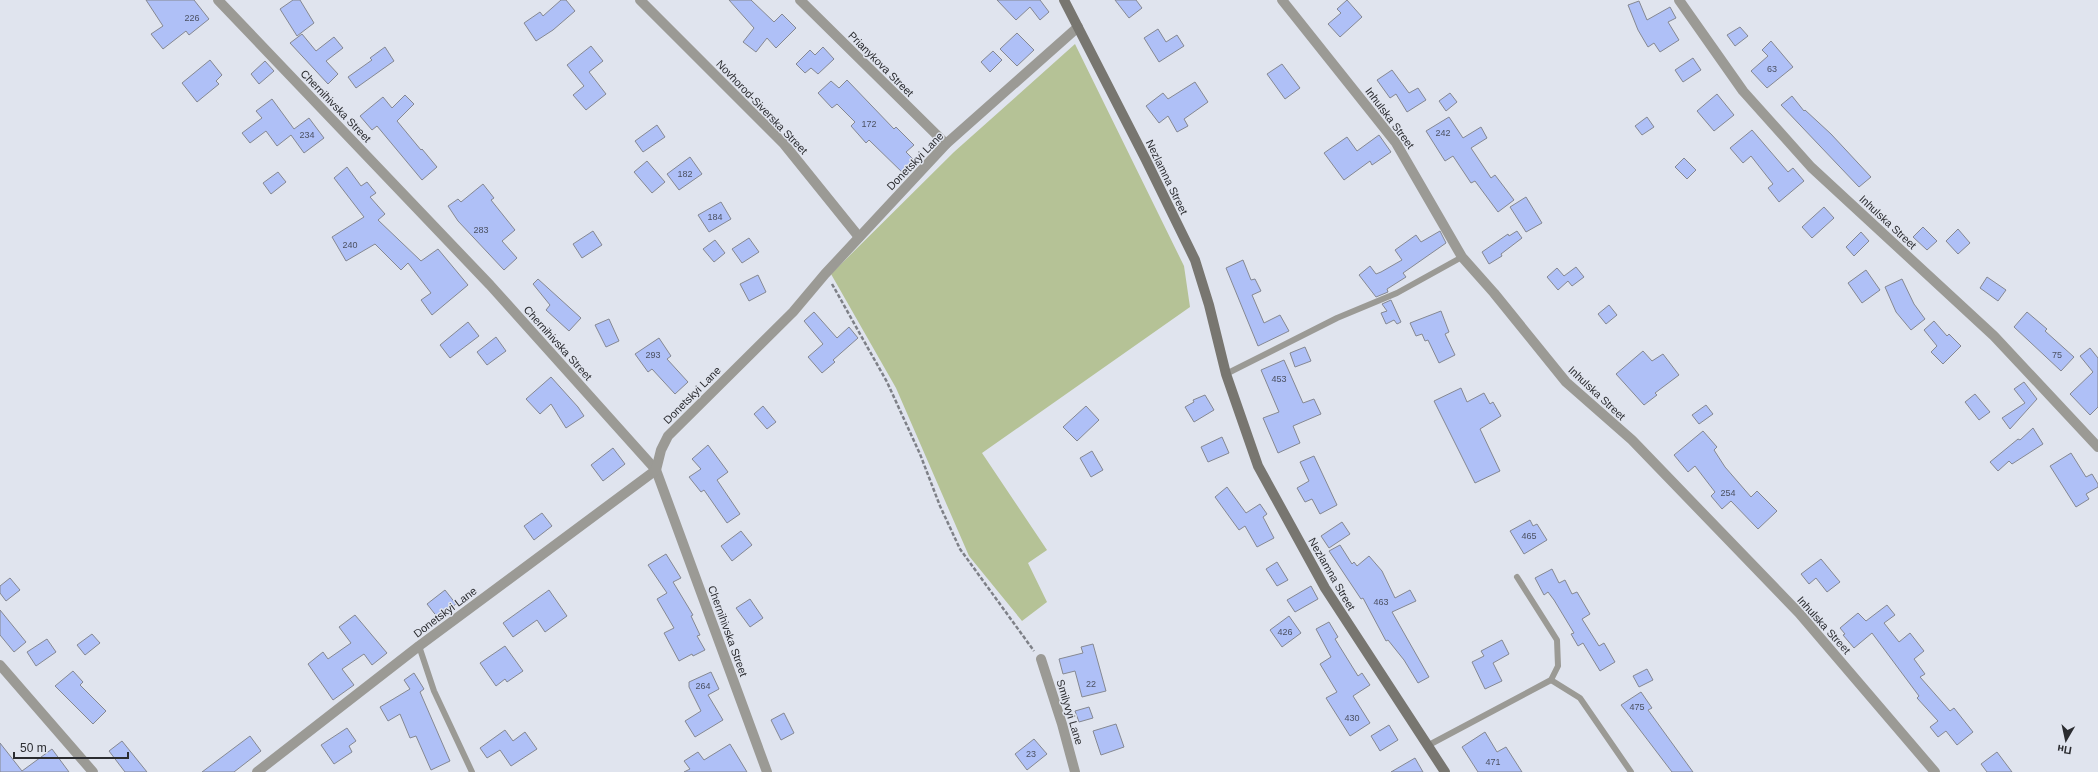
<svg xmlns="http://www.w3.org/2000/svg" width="2098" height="772" font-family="Arial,sans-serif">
	<rect width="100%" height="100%" fill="#e0e4ee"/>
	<polygon fill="#b5c296" points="1075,44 1184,266 1190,307 982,453 1047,550 1028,563 1047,602 1022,621 969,556 896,388 831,274 954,152"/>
	<g fill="#afc0f7" stroke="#858892">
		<polygon points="146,0 194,0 209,19 189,35 186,31 163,49 151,34 163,26"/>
		<polygon points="293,0 300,0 314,23 297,36 280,9"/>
		<polygon points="561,0 566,0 575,11 553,30 536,41 524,23 540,12 543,16"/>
		<polygon points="729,0 751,0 774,22 782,14 796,28 776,48 767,38 756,52 743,42 754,28"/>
		<polygon points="997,0 1040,0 1049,12 1040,20 1030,7 1016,20"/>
		<polygon points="1115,0 1136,0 1142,8 1129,18"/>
		<polygon points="1347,0 1362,17 1340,37 1328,24 1341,13 1337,9"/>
		<polygon points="1639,1 1647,20 1670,7 1676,18 1668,22 1679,40 1660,52 1654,43 1648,47 1638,30 1628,5"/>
		<polygon points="1740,27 1748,36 1735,46 1727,35"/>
		<polygon points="1158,29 1166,42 1177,35 1184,46 1159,62 1144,38"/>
		<polygon points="1017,33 1034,50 1017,66 1000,49"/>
		<polygon points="302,34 316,51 334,37 343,48 326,61 338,74 328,84 290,43"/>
		<polygon points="1771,41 1793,67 1767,88 1751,71 1768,56 1762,50"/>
		<polygon points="591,46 603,61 589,72 606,94 586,110 573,95 584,86 567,65"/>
		<polygon points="385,47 394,61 356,88 348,77 372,60 370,58"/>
		<polygon points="823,47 834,59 818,74 811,68 805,73 796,64 810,50 815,55"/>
		<polygon points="993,51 1002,60 990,72 981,62"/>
		<polygon points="1693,58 1701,70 1683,82 1675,70"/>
		<polygon points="210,60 222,75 216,81 219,84 197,102 182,83"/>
		<polygon points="265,61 274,71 259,84 251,74"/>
		<polygon points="1282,64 1300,88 1285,99 1267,74"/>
		<polygon points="1392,70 1409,93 1418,88 1426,100 1407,112 1396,94 1390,98 1377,80"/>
		<polygon points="847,80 894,129 896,127 914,145 906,152 918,164 906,176 869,140 866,143 851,126 855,122 837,104 832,108 818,93 831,81 839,88"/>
		<polygon points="1195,82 1208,102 1184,119 1188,126 1177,132 1168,116 1159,123 1146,106 1163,93 1168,99"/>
		<polygon points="1450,93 1457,102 1446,111 1439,101"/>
		<polygon points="1717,94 1734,115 1714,131 1697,111"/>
		<polygon points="405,95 414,104 397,121 421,150 422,149 437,167 422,180 377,126 372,130 360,116 383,97 392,108"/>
		<polygon points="1792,96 1804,111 1805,110 1831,134 1871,177 1859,187 1781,105"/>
		<polygon points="272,99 294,129 309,118 324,138 304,153 291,135 277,146 266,131 250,143 242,133 262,118 256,111"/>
		<polygon points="1449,117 1463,138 1481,127 1487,138 1471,148 1491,178 1495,175 1514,200 1498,212 1475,181 1471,183 1453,156 1445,161 1426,131"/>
		<polygon points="1647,117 1654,127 1642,135 1635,126"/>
		<polygon points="657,125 665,137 643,152 635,141"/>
		<polygon points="1752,130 1788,172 1793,168 1804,181 1779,202 1768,188 1773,184 1751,156 1743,163 1730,148"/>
		<polygon points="1379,135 1391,152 1372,165 1370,161 1344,180 1324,153 1347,137 1357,151"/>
		<polygon points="690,157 702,174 679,190 667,174"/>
		<polygon points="1684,158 1696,170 1687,179 1675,167"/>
		<polygon points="647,161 665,182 652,193 634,172"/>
		<polygon points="347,167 361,186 367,182 376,193 370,197 385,214 378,220 421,261 438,249 468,285 432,315 421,300 431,293 408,263 401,270 375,244 346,261 332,237 364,217 334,178"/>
		<polygon points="278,172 286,182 271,194 263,183"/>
		<polygon points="483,184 494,198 491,200 515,230 502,241 517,258 504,270 458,221 448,206 458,199 461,202"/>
		<polygon points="1526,197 1542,223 1526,232 1510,207"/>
		<polygon points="721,202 731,219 709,232 698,215"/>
		<polygon points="1824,207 1834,218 1812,238 1802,227"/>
		<polygon points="1923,227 1937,241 1927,250 1913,237"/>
		<polygon points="1958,229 1970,243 1958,254 1946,241"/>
		<polygon points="593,231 602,245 582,258 573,244"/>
		<polygon points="1440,231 1446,243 1403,273 1406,277 1387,289 1388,292 1376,297 1359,275 1370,266 1376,274 1381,272 1402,260 1395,250 1416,235 1421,242"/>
		<polygon points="1517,231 1522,238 1501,254 1502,256 1489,264 1482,252 1508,234 1509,236"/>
		<polygon points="1861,232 1869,241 1854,256 1846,247"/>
		<polygon points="749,238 759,252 742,263 732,249"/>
		<polygon points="715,240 725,253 714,262 703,249"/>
		<polygon points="1243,260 1251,280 1255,279 1261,291 1252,295 1264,323 1280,315 1289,331 1258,346 1226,268"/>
		<polygon points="1576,267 1584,277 1572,286 1568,281 1558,290 1547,277 1557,268 1564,276"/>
		<polygon points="1866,270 1880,290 1862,303 1848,283"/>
		<polygon points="758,275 766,292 749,301 740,284"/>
		<polygon points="1987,277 2006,290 1998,301 1980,288"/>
		<polygon points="538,279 581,318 569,331 546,310 550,305 533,284"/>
		<polygon points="1902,279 1914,304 1925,319 1911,330 1896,312 1885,287"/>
		<polygon points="1391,300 1401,322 1397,324 1394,320 1386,324 1381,313 1387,311 1382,304"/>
		<polygon points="1609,305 1617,315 1606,324 1598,314"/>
		<polygon points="1441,311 1449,332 1445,334 1455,355 1439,363 1428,340 1425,341 1422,334 1416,336 1410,323"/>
		<polygon points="814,312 837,338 849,327 858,338 833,360 835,362 822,373 808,357 823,344 804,321"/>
		<polygon points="2027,312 2047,329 2045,331 2074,357 2061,371 2014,327"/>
		<polygon points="609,319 619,341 606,347 595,325"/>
		<polygon points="1934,321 1947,336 1949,334 1961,346 1943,364 1931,352 1937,346 1924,330"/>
		<polygon points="468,322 479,336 450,358 440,345"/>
		<polygon points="496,337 506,351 487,365 477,352"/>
		<polygon points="659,338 671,356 667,359 688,382 675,394 652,369 648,372 635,354"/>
		<polygon points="1305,347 1311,361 1295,367 1290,353"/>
		<polygon points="2090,348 2098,358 2098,407 2090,415 2070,394 2093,372 2080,356"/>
		<polygon points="1643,351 1652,361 1663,354 1679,375 1655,393 1657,395 1644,405 1616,374"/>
		<polygon points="1284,360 1303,403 1314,399 1321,414 1293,426 1300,443 1278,453 1263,418 1279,412 1261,370"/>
		<polygon points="551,377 578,407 584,416 566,428 551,404 540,414 526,399"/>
		<polygon points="2024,382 2037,399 2010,429 2002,418 2025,403 2014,389"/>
		<polygon points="1461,388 1467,402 1484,393 1490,404 1493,402 1501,416 1480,429 1500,471 1475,483 1434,401"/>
		<polygon points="1975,394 1990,412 1979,420 1965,402"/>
		<polygon points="1205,395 1214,410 1194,422 1185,407 1194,402 1193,400"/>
		<polygon points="1706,405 1713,414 1699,424 1692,415"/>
		<polygon points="763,406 776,422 767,429 754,414"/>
		<polygon points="1086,406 1099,420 1077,441 1063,427"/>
		<polygon points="2033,428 2043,444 2012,464 2009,461 1998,471 1990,462 2018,439 2020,440"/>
		<polygon points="1703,431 1717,447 1714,450 1725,467 1751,497 1757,491 1777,511 1758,529 1731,501 1722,509 1711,496 1715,492 1695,466 1688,472 1674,455"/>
		<polygon points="1222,437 1229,453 1208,462 1201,447"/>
		<polygon points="708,445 728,472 717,480 740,514 727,523 704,490 701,492 689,477 701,469 692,459"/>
		<polygon points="613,448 625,464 603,481 591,465"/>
		<polygon points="1092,451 1103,470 1091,477 1080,458"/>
		<polygon points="2071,453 2086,477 2092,474 2098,484 2098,487 2086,494 2089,499 2076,507 2050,466"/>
		<polygon points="1314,456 1337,505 1320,514 1312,499 1305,502 1297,488 1309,481 1300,462"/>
		<polygon points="1227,487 1246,513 1260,504 1267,514 1263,517 1274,538 1257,547 1245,526 1239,530 1215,497"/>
		<polygon points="542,513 552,526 534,540 524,526"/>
		<polygon points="1530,520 1533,526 1537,524 1547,540 1524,554 1510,531"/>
		<polygon points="1342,522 1350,534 1329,548 1321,536"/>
		<polygon points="741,531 752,545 732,561 721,546"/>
		<polygon points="1340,545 1352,564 1354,562 1357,566 1369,556 1382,571 1395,598 1410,590 1416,601 1392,612 1429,677 1418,683 1404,660 1388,640 1386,641 1363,598 1361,599 1329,551"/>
		<polygon points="666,554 681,578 673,582 693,615 691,616 700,635 697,636 705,650 693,656 692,654 679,661 664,633 674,628 657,599 667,593 648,565"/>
		<polygon points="1821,559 1840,582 1827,592 1816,578 1809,584 1801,574"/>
		<polygon points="1277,562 1288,580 1277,586 1266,569"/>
		<polygon points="1552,569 1559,583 1565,580 1572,594 1577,592 1590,614 1582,619 1599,646 1604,643 1615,662 1600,671 1583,643 1578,646 1571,634 1574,633 1554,600 1548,592 1544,595 1535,578"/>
		<polygon points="10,578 20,590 6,601 0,593 0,586"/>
		<polygon points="1311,586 1318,599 1295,612 1287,600"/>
		<polygon points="445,590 456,604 438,618 427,604"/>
		<polygon points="549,590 567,616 545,632 537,620 513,637 503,623"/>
		<polygon points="750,599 763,618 750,627 736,608"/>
		<polygon points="1887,605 1895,615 1884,623 1899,642 1910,633 1924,651 1914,659 1925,674 1920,677 1950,711 1954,708 1973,732 1957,745 1946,731 1938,737 1930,727 1938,721 1917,698 1919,696 1872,633 1854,648 1843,635 1845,634 1840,628 1858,613 1866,621"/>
		<polygon points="0,610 26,642 14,652 0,635"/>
		<polygon points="355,615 387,653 372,665 364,654 342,669 354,685 333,700 308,664 323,652 328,659 351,643 339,627"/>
		<polygon points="1289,616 1301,633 1282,647 1270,630"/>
		<polygon points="1329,622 1338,637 1335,639 1358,676 1362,673 1370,685 1353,696 1370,723 1350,736 1326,698 1337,692 1320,664 1331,657 1316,629"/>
		<polygon points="92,634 100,643 85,655 77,645"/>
		<polygon points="47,639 56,652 36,666 27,652"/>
		<polygon points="1502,640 1509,654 1493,663 1502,681 1485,689 1472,662 1484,656 1481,651"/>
		<polygon points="1093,644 1106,691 1082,697 1075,671 1063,674 1059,659 1083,653 1081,647"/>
		<polygon points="505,646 523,671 507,682 505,679 496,686 480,663"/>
		<polygon points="1647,669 1653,680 1639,687 1633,676"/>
		<polygon points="73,671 83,682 80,685 106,711 93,724 55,686"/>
		<polygon points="711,672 719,689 708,695 723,720 695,737 685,721 701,711 689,687 689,682"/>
		<polygon points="414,673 424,689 420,692 450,761 431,770 416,736 410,738 400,714 388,721 380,707 410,689 404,680"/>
		<polygon points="1641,692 1652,708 1648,710 1693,772 1672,772 1621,705"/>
		<polygon points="1089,707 1093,718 1079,722 1075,711"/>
		<polygon points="784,713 794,733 781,740 771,720"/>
		<polygon points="1116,724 1124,747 1101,755 1093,731"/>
		<polygon points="1389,725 1398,740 1380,751 1371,736"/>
		<polygon points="347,728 356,741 349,746 352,752 334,764 321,745"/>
		<polygon points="505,730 513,741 525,732 537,749 511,766 500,750 487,758 480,748"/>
		<polygon points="1485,732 1497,752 1506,747 1522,772 1478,772 1462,747"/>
		<polygon points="250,736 261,751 234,772 202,772"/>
		<polygon points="1034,739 1047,754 1027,770 1015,754"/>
		<polygon points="122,741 147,772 125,772 109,751"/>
		<polygon points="0,743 22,771 52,749 69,772 0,772"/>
		<polygon points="730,744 747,772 684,772 690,769 684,761 698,752 704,760"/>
		<polygon points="1997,752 2012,772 1987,772 1981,764"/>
		<polygon points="1415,758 1423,772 1391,772"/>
	</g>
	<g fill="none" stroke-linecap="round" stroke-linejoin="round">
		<polyline stroke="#7e8087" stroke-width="2.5" stroke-dasharray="4 2" stroke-linecap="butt" points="832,284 887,382 920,454 940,506 960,549 1034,651"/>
		<g stroke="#9b9a95" stroke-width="6">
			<polyline points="1226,374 1337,318 1397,293 1462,257"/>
			<polyline points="419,646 434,691 472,772"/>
			<polyline points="1551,680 1580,698 1631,772"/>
			<polyline points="1427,746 1551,680 1558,666 1557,640 1517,577"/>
		</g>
		<g stroke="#9b9a95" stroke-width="10">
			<polyline points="218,0 490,285 656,470 767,772"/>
			<polyline points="640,0 784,144 859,237"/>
			<polyline points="800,0 946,144"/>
			<polyline points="1282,0 1396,143 1462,257 1494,293 1566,382 1632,440 1799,613 1935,772"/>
			<polyline points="1679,0 1743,91 1811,167 1994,336 2098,447"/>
			<polyline points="1041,659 1062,724 1075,772"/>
			<polyline points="0,665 93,772"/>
			<polyline points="257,772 419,646 656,470 661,450 668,436 793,312 825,274 946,144 1078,27"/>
		</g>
		<polyline stroke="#787670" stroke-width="10" points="1064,0 1146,160 1195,260 1209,305 1226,374 1258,466 1325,588 1445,772"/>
	</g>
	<g text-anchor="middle" stroke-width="3" stroke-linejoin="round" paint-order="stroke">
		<g font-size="9" fill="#4c5162">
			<text x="192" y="21">226</text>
			<text x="1772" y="72">63</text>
			<text x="869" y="127">172</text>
			<text x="1443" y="136">242</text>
			<text x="307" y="138">234</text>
			<text x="685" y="177">182</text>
			<text x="715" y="220">184</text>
			<text x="481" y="233">283</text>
			<text x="350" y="248">240</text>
			<text x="653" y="358">293</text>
			<text x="2057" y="358">75</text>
			<text x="1279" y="382">453</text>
			<text x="1728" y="496">254</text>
			<text x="1529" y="539">465</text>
			<text x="1381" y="605">463</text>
			<text x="1285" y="635">426</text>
			<text x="1091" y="687">22</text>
			<text x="703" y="689">264</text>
			<text x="1637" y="710">475</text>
			<text x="1352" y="721">430</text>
			<text x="1031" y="757">23</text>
			<text x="1493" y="765">471</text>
		</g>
		<g font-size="11" fill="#2b2c30" stroke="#e0e4ee">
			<text transform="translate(881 64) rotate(45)" y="4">Prianykova Street</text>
			<text transform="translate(336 106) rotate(46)" y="4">Chernihivska Street</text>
			<text transform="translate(762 107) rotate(46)" y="4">Novhorod-Siverska Street</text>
			<text transform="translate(1390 118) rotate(53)" y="4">Inhulska Street</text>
			<text transform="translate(915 161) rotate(-46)" y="4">Donetskyi Lane</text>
			<text transform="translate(1167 177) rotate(64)" y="4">Nezlamna Street</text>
			<text transform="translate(1888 222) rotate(43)" y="4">Inhulska Street</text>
			<text transform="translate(558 343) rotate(48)" y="4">Chernihivska Street</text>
			<text transform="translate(1597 393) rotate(43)" y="4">Inhulska Street</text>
			<text transform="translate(692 395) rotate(-45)" y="4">Donetskyi Lane</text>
			<text transform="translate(1332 574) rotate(60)" y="4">Nezlamna Street</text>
			<text transform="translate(445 612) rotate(-37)" y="4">Donetskyi Lane</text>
			<text transform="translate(1824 625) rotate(48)" y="4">Inhulska Street</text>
			<text transform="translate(728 631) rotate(70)" y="4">Chernihivska Street</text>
			<text transform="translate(1070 712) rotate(73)" y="4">Smilyvyi Lane</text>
		</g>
	</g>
	<g transform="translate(2066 740) rotate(189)" stroke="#e0e4ee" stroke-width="3" paint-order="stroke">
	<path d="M0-3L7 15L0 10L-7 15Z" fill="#2b2c30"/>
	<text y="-6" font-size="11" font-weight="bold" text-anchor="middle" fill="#2b2c30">Пн</text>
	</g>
	<path d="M14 752v6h114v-6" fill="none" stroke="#2b2c30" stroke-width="2"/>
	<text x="20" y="752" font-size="12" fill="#2b2c30" stroke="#e0e4ee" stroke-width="3" paint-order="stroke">50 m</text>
</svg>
